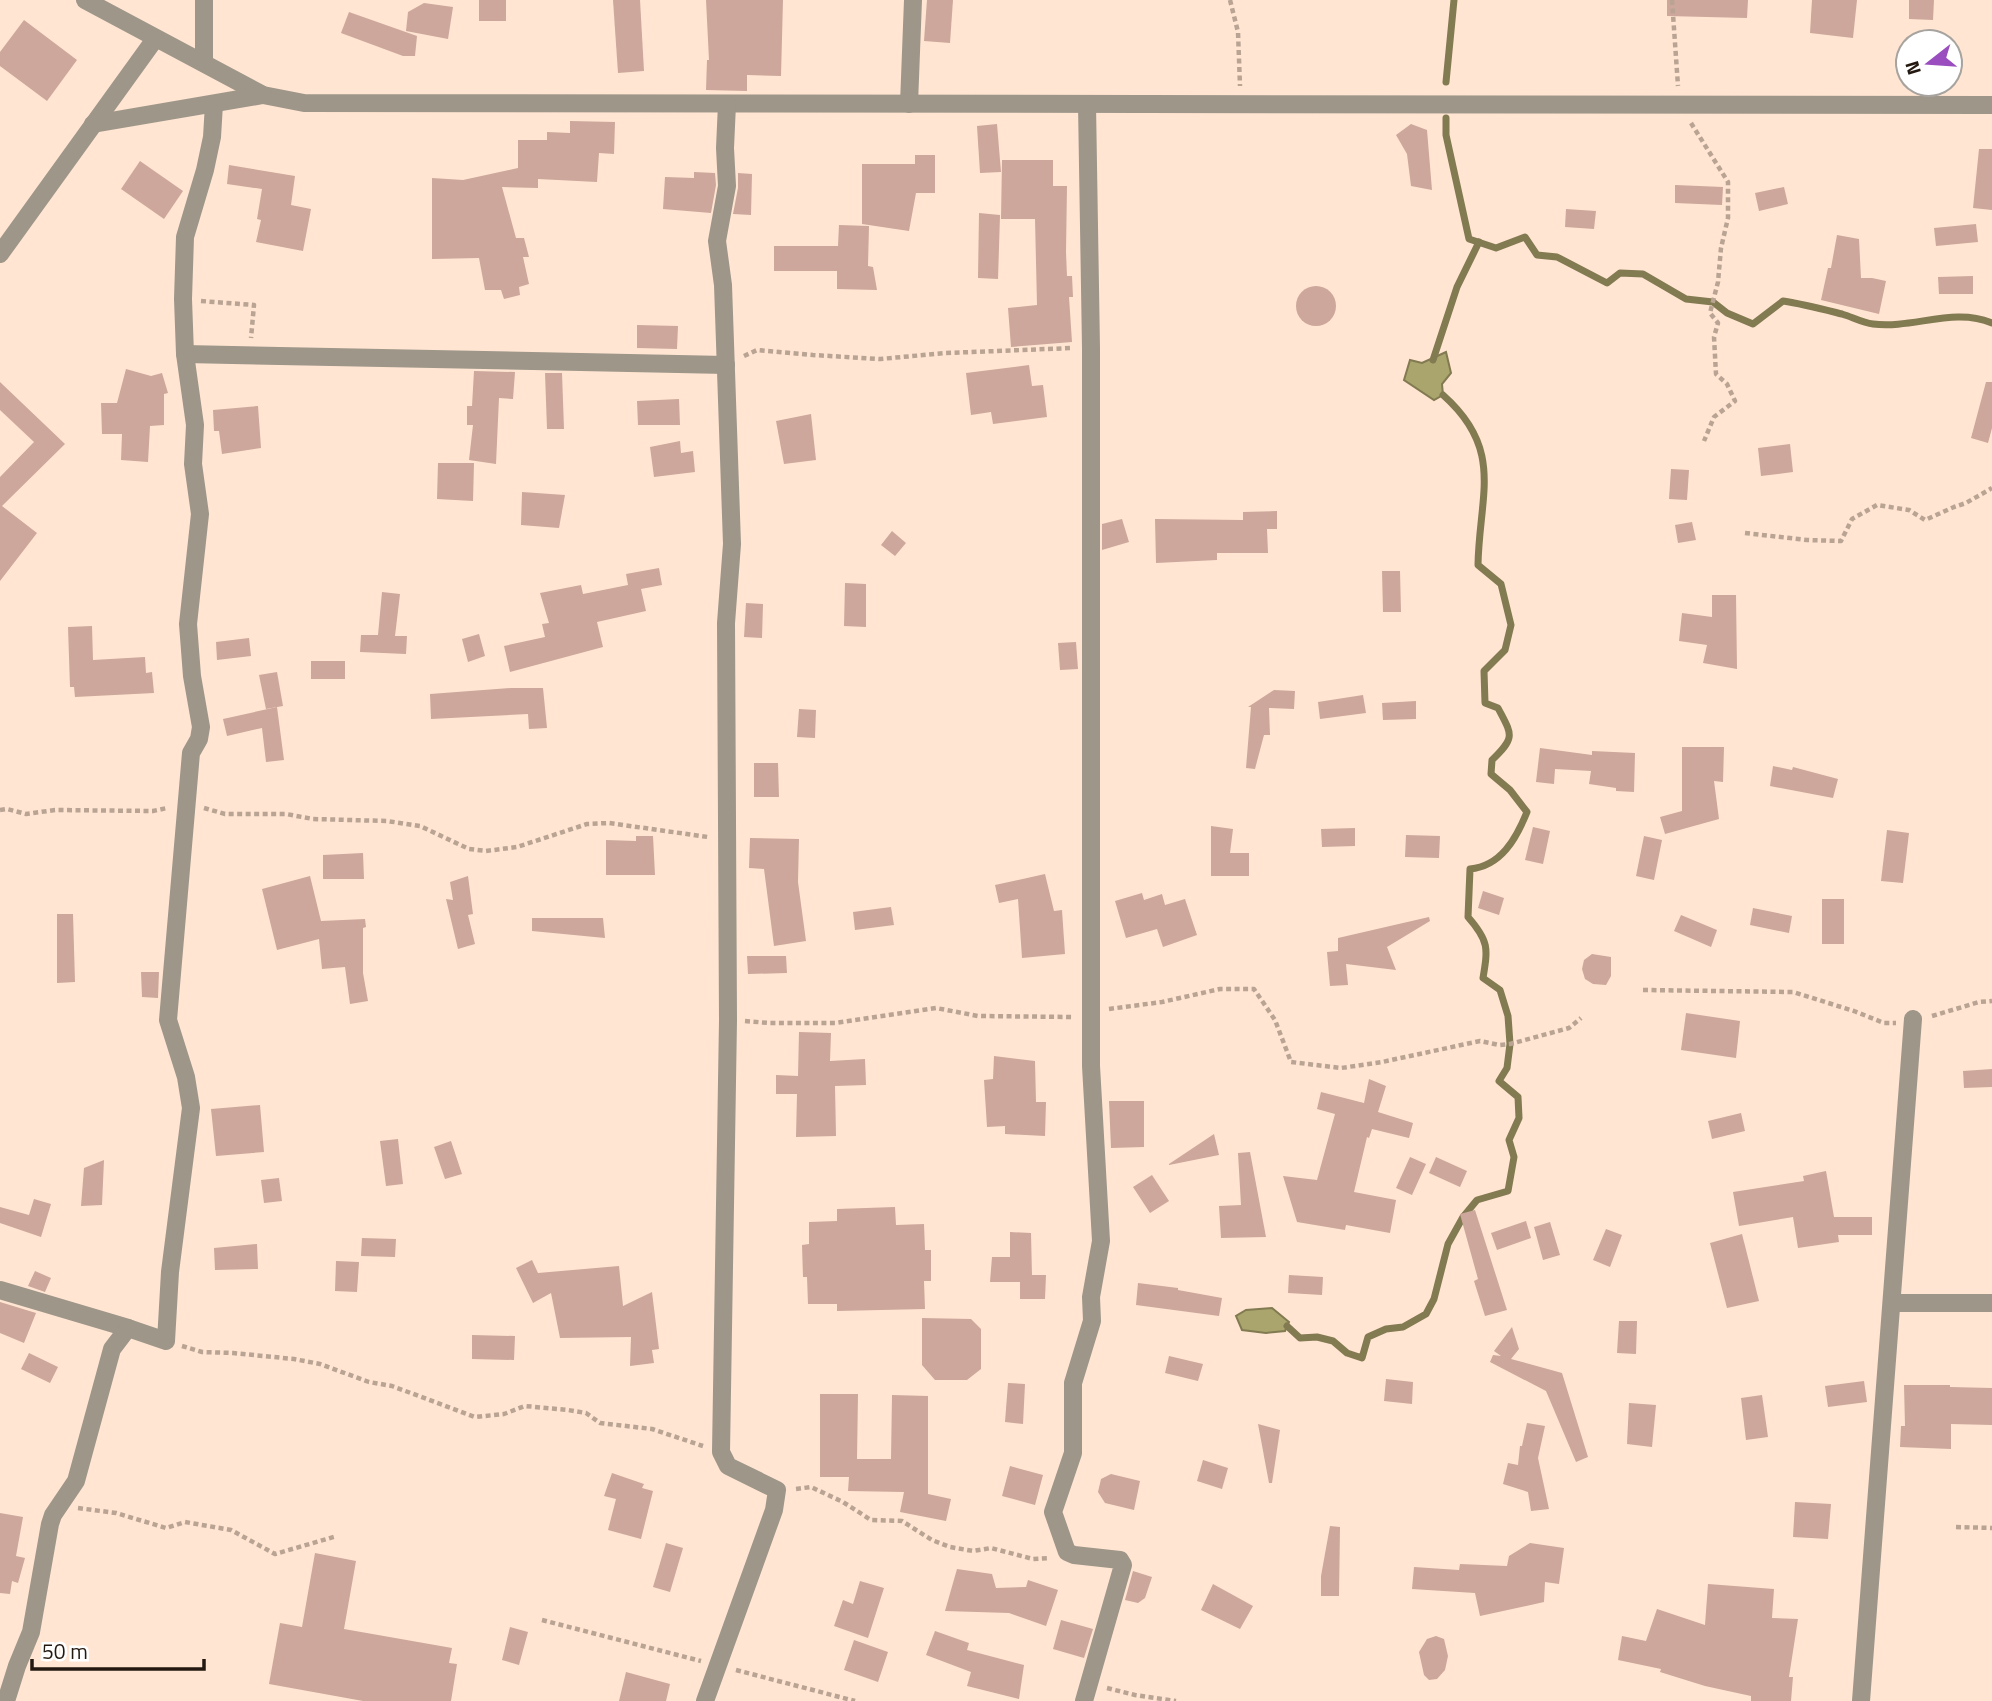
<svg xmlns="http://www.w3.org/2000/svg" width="1992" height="1701" font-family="'Titillium Web',sans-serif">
	<rect width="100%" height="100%" fill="#ffe5d2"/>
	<g fill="#aaa46d" stroke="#827a51" stroke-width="2">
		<polygon points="1446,352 1451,373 1442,384 1443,395 1434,400 1404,380 1410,360 1422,363"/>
		<polygon points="1272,1308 1289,1322 1285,1331 1266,1333 1242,1330 1236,1316 1246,1310"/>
	</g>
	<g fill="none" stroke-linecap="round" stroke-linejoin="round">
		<g stroke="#827a51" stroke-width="7">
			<polyline points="1446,82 1454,0"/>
			<path d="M1446 118V135L1469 239 1496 248 1525 237 1537 255 1557 257 1607 283 1620 273 1643 274 1686 299 1713 302 1727 313 1753 324 1783 301C1803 304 1822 309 1842 314 1852 317 1863 323 1873 324 1913 329 1954 307 1992 323"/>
			<polyline points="1433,360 1457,287 1479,242"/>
			<path d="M1287 1326 1300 1338 1317 1337 1333 1341 1347 1353 1362 1358 1368 1337 1386 1329 1403 1327 1426 1314 1434 1299 1448 1244 1463 1217 1477 1200 1508 1191 1514 1157 1509 1140 1519 1118 1518 1097 1499 1081 1507 1068 1510 1044 1508 1016 1500 990 1483 978C1488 948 1489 941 1468 917L1470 869C1501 866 1516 839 1527 812L1510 790 1491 774 1492 760C1516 737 1512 735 1498 708L1485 703 1484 671 1505 650 1511 625 1501 584 1478 565C1479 496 1505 450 1443 395"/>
		</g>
	</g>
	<g fill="#cda79b">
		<rect x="479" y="0" width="27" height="21"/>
		<polygon points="613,0 640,0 644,71 618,73"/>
		<polygon points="706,0 783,0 781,76 747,75 747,91 706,90 707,60 709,60"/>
		<polygon points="927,0 953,0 950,43 924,41"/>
		<polygon points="1667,0 1748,0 1747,18 1667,16"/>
		<polygon points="1812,0 1857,0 1853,38 1810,33"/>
		<polygon points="1909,0 1934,0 1933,20 1909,19"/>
		<polygon points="424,3 453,7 448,39 406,31 408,12"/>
		<polygon points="349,12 417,36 415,56 403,56 341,33"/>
		<polygon points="24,20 77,60 47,101 0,66 0,52"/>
		<polygon points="570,121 615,122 614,154 599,153 597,182 538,179 538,188 502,187 516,238 524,238 529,257 523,257 529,284 519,287 520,295 504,299 501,290 485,290 479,258 432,259 432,178 463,180 518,168 518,140 547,140 547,132 570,133"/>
		<polygon points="997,124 1001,172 980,173 977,126"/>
		<polygon points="1411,124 1427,130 1432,190 1411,186 1407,154 1396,135"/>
		<polygon points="1979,149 1992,149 1992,210 1973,208"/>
		<polygon points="915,155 935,155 935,193 916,193 909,231 862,224 862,164 915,164"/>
		<polygon points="1002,160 1053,160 1053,186 1067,186 1066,252 1067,276 1072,276 1073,297 1069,297 1072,342 1011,347 1008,308 1037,305 1035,219 1001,219"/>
		<polygon points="140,161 183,191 164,219 121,189"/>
		<polygon points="229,165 295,176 291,205 311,209 303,251 256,242 261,220 257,219 262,189 227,184"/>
		<polygon points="694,172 715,173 716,185 711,213 663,209 665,177 694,178"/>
		<polygon points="738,173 752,174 751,215 733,214 738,188"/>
		<polygon points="1675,185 1723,187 1722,205 1675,203"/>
		<polygon points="1784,187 1788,204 1759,211 1755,193"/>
		<polygon points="1566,209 1596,211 1594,229 1565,227"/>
		<polygon points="979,213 1000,215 998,279 978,278"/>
		<polygon points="1976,224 1978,242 1936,246 1934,228"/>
		<polygon points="839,225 869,226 868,266 873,267 877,290 837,289 837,271 774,271 774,246 838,246"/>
		<polygon points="1837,235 1859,239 1861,278 1872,278 1886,281 1879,314 1821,300 1828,268 1831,268"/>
		<polygon points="1973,276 1973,294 1939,294 1938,277"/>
		<circle cx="1316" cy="306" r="20"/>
		<polygon points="637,325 678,326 677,349 637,348"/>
		<polygon points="1029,365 1032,386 1043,385 1047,417 993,424 991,412 971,415 966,373"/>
		<polygon points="126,369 151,376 162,373 168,393 164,394 164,425 150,426 148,462 121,460 122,434 102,434 101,403 117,403"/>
		<polygon points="474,371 515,372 513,399 499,398 496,464 469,460 473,425 467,425 467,406 472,406"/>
		<polygon points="545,373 562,373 564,429 547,429"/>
		<polygon points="0,382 65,444 2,506 37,533 0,581 0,477 34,442 0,410"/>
		<polygon points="1986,382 1992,382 1992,428 1988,443 1971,438"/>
		<polygon points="679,399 680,425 638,425 637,401"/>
		<polygon points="258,406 261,448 222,454 219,431 214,431 213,410"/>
		<polygon points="811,414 816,460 784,464 776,421"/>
		<polygon points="680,441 681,453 693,451 695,472 654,477 650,447"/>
		<polygon points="1790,444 1793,472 1761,476 1758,448"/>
		<polygon points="438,463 474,463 473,501 437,499"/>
		<polygon points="1671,469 1689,470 1687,500 1669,499"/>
		<polygon points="522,492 565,495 559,528 521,525"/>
		<polygon points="1277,511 1277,529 1267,529 1268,553 1217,553 1217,560 1156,563 1155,519 1243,520 1243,512"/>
		<polygon points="1122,519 1129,542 1102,550 1102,524"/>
		<polygon points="1692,522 1696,540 1678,543 1675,525"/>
		<polygon points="892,531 906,543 895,556 881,545"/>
		<polygon points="659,568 662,585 641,589 646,611 597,622 603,647 510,672 504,646 545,637 542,624 549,623 540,593 581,585 583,594 628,585 626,574"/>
		<polygon points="1382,571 1400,571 1401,612 1383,612"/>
		<polygon points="845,583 866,584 866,627 844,626"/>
		<polygon points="382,592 400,594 395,636 407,636 406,654 360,652 361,635 378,635"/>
		<polygon points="1712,595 1736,595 1737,669 1703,663 1707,645 1679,641 1682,613 1712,617"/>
		<polygon points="746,603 763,604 762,638 744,637"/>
		<polygon points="92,626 93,660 145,657 146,673 152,672 154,693 75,697 74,687 70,687 68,627"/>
		<polygon points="479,634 485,656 468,662 462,639"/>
		<polygon points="249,638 251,656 217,660 216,642"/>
		<polygon points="1076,642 1078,669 1060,670 1058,643"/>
		<rect x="311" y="661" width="34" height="18"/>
		<polygon points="277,672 283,706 266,709 259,675"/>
		<polygon points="511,688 543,688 547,728 529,729 528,714 431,719 430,694"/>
		<polygon points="1274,690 1295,691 1294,709 1269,708 1270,735 1264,735 1255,769 1246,768 1251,707 1248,707"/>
		<polygon points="1363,695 1366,713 1320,719 1318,702"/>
		<polygon points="1416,701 1416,719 1383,720 1382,703"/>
		<polygon points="277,707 284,760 266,762 262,728 227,736 223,719"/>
		<polygon points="799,709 816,710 815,738 797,737"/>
		<polygon points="1682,747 1724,747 1723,782 1714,781 1719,819 1665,834 1660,817 1682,811"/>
		<polygon points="1540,748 1592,755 1592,751 1635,753 1634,792 1616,791 1616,788 1589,784 1591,771 1555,769 1554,784 1536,782"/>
		<polygon points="754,763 778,763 779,797 754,797"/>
		<polygon points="1773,766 1792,770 1793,767 1838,779 1833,798 1770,786"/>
		<polygon points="1211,826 1233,829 1230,853 1249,853 1249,876 1211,876"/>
		<polygon points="1533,827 1550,831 1543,864 1525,860"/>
		<polygon points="1355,828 1355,846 1322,847 1321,829"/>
		<polygon points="1887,830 1909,833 1903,883 1881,881"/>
		<polygon points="1406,835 1440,836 1439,858 1405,857"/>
		<polygon points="636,836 653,836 655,875 606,875 606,840 636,841"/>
		<polygon points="1644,836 1662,840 1654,880 1636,876"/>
		<polygon points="750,838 799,839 798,882 806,941 774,946 764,869 749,868"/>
		<polygon points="363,853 364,879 323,879 323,855"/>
		<polygon points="1045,874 1054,911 1062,910 1065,954 1022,958 1018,899 999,903 995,885"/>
		<polygon points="310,876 321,921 365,919 366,927 363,928 363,973 368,1001 350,1004 345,967 322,969 319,939 277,950 262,889"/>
		<polygon points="468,876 473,914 468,915 475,944 458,949 446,899 453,900 450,882"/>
		<polygon points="1483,891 1504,898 1499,915 1478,908"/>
		<polygon points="1142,893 1144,900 1162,894 1165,905 1185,899 1197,935 1163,947 1157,929 1126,938 1115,901"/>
		<rect x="1822" y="899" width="22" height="45"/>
		<polygon points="891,907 894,925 855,930 853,912"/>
		<polygon points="1753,908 1792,916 1789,933 1750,925"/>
		<polygon points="57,914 73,914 75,982 57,983"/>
		<polygon points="1681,915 1717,930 1711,947 1674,931"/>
		<polygon points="1429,917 1430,921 1387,947 1396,970 1346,964 1348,985 1330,986 1327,952 1338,951 1338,938"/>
		<polygon points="532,918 603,918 605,938 532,931"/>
		<polygon points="1592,954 1611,957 1611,976 1606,985 1593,984 1585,979 1582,969 1584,960"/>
		<polygon points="747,956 786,956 787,973 748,974"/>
		<polygon points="141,972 159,972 158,998 142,997"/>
		<polygon points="1686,1013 1740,1021 1736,1058 1681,1050"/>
		<polygon points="799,1032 831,1033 830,1061 865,1059 866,1085 835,1086 836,1136 796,1137 797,1094 776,1094 776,1075 798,1076"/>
		<polygon points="994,1056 1035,1061 1036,1102 1046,1102 1045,1136 1005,1134 1005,1126 987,1127 984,1080 993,1079"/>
		<polygon points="1992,1069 1992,1087 1964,1088 1963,1071"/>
		<polygon points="1369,1079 1386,1086 1378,1112 1413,1123 1409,1138 1372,1129 1369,1138 1367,1137 1354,1192 1396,1200 1390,1233 1346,1225 1345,1230 1297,1222 1283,1176 1317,1180 1335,1114 1317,1109 1321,1092 1364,1103"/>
		<polygon points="1109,1101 1144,1101 1144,1147 1111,1148"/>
		<polygon points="260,1105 264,1152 216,1156 211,1109"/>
		<polygon points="1741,1113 1745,1131 1712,1139 1708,1121"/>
		<polygon points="1214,1134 1219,1155 1169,1165 1169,1164"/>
		<polygon points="398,1139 403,1184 386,1186 380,1141"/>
		<polygon points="451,1141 462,1174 445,1179 434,1147"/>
		<polygon points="1250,1152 1266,1237 1221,1238 1219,1206 1241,1205 1238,1153"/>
		<polygon points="1410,1157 1426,1164 1412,1195 1396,1188"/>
		<polygon points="1436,1157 1467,1171 1460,1187 1429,1173"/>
		<polygon points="104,1160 102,1205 81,1206 84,1168"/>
		<polygon points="1826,1171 1834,1217 1872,1217 1872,1235 1838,1235 1839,1242 1798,1248 1793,1217 1739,1226 1733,1192 1804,1181 1803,1176"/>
		<polygon points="1152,1175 1169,1201 1150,1213 1133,1187"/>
		<polygon points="279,1178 282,1201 264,1203 261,1180"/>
		<polygon points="34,1199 51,1204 41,1237 0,1223 0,1207 29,1215"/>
		<polygon points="895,1207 896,1225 924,1224 925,1250 931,1250 931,1281 924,1281 925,1309 837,1311 837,1304 808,1304 807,1277 803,1277 802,1245 809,1244 809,1222 837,1221 837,1209"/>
		<polygon points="1475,1210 1507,1310 1485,1316 1474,1281 1478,1279 1460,1214"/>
		<polygon points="1526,1221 1531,1238 1497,1250 1491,1233"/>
		<polygon points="1550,1222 1560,1255 1543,1260 1534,1227"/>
		<polygon points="1606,1229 1622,1235 1610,1267 1593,1260"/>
		<polygon points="1010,1232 1031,1233 1032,1275 1046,1275 1045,1299 1020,1299 1020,1282 990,1282 992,1257 1010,1257"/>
		<polygon points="1742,1234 1759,1301 1727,1308 1710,1243"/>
		<polygon points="362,1238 396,1239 395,1257 361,1256"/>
		<polygon points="257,1244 258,1269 215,1270 214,1248"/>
		<polygon points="532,1260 538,1273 619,1266 623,1306 652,1292 659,1349 652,1350 654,1363 630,1366 631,1337 560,1338 551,1293 533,1303 516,1268"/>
		<polygon points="336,1261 359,1262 357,1292 335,1291"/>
		<polygon points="35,1271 51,1278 45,1292 28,1286"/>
		<polygon points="1289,1275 1323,1277 1322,1295 1288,1293"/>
		<polygon points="1138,1283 1178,1288 1178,1290 1222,1298 1219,1316 1136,1305"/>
		<polygon points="0,1302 36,1313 24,1343 0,1333"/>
		<polygon points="922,1318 971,1319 981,1329 981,1369 967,1380 935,1380 922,1365"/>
		<polygon points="1619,1321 1637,1321 1636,1354 1617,1353"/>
		<polygon points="1512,1327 1519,1349 1511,1359 1562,1373 1588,1457 1576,1462 1546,1391 1490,1362 1493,1355 1501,1356 1494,1351"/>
		<polygon points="472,1335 515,1336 514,1360 472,1359"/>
		<polygon points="29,1353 58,1367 50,1383 21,1369"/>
		<polygon points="1169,1356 1203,1364 1198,1381 1165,1373"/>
		<polygon points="1386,1379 1413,1382 1412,1404 1384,1401"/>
		<polygon points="1864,1381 1867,1402 1828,1407 1825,1386"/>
		<polygon points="1008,1383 1025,1384 1023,1424 1005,1422"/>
		<polygon points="1904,1385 1950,1385 1950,1387 1992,1388 1992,1425 1951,1424 1951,1449 1900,1447 1901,1426 1905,1426"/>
		<polygon points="820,1394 858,1394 857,1459 891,1459 892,1395 928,1396 928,1494 951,1499 946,1521 900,1512 904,1492 848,1491 849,1477 820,1477"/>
		<polygon points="1762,1395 1768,1437 1746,1440 1741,1398"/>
		<polygon points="1629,1403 1656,1405 1652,1447 1627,1444"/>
		<polygon points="1527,1423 1545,1426 1538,1458 1549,1509 1531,1511 1528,1492 1503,1484 1508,1463 1518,1465 1520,1446 1522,1446"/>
		<polygon points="1258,1424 1280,1430 1272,1483 1269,1483"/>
		<polygon points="1203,1460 1228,1468 1222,1489 1197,1481"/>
		<polygon points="1010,1466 1043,1475 1035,1505 1002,1496"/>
		<polygon points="612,1473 644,1484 642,1488 653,1491 641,1539 608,1530 616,1499 604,1496"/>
		<polygon points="1111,1474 1140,1481 1134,1510 1105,1503 1098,1492 1101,1479"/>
		<polygon points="1795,1502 1831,1504 1828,1539 1793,1537"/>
		<polygon points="0,1513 23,1517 16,1556 25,1558 18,1583 12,1581 10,1594 0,1593"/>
		<polygon points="1330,1526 1340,1527 1339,1596 1321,1596 1321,1576"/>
		<polygon points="666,1543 683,1548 670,1592 653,1587"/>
		<polygon points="1530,1543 1564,1548 1559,1584 1545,1582 1544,1602 1480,1616 1475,1593 1412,1589 1414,1567 1459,1570 1460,1564 1507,1566 1509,1556"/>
		<polygon points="315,1553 356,1561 344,1629 452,1648 449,1663 457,1664 451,1701 363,1701 269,1684 280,1623 302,1627"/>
		<polygon points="957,1569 992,1574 996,1588 1026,1587 1028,1580 1058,1590 1046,1626 1009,1613 945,1611"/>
		<polygon points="1133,1571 1152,1577 1145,1598 1138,1603 1125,1600"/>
		<polygon points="860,1581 884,1588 868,1638 834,1626 843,1600 853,1604"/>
		<polygon points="1213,1584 1253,1606 1240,1629 1201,1610"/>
		<polygon points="1708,1584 1774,1589 1772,1618 1798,1619 1789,1677 1793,1677 1791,1701 1751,1701 1751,1696 1705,1686 1660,1672 1661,1669 1618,1660 1622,1636 1646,1641 1657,1609 1705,1625"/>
		<polygon points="1061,1620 1093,1629 1084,1658 1053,1649"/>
		<polygon points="510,1627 528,1632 519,1665 502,1660"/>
		<polygon points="935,1631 969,1643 967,1650 1024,1665 1019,1699 967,1686 971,1672 926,1655"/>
		<polygon points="1436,1636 1444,1639 1448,1656 1445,1670 1437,1679 1429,1680 1424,1675 1419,1652 1427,1639"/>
		<polygon points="854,1640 888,1652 878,1682 844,1670"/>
		<polygon points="626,1672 670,1684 666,1701 619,1701"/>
	</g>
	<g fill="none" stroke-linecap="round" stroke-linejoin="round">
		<g stroke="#b9a494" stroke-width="4.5" stroke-dasharray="5 3.5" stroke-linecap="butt">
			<polyline points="1230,0 1238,32 1240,86"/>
			<polyline points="1672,0 1678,86"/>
			<polyline points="1691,123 1728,182 1728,218 1721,248 1718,282 1710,313 1718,323 1714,337 1716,374 1727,384 1735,401 1714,417 1704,441"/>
			<polyline points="201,301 254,305 251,338"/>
			<polyline points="744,356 757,350 813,355 880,359 946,353 1073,348"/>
			<polyline points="1745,533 1807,540 1841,541 1852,519 1877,505 1909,510 1925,520 1954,507 1966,503 1992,488"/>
			<polyline points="204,808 225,814 286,814 313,819 387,821 420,826 469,849 486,851 517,847 587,824 609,823 708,837"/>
			<polyline points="0,810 7,809 26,814 55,810 153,811 167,808"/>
			<polyline points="1643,990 1793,992 1854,1011 1884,1023 1896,1023"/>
			<polyline points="1109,1009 1162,1002 1220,989 1254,989 1275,1020 1291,1062 1341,1068 1382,1062 1480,1041 1499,1045 1510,1044 1569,1028 1581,1018"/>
			<polyline points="1932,1016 1979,1002 1992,1001"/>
			<polyline points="745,1021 769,1023 835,1023 936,1008 978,1016 1074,1017"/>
			<polyline points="182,1346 202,1352 233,1353 294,1359 320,1364 369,1382 392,1386 475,1417 504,1414 525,1406 568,1410 586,1413 600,1423 652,1429 703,1446"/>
			<polyline points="796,1489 811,1487 843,1502 871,1520 902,1521 932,1540 950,1547 973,1551 991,1548 1033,1559 1050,1558"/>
			<polyline points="78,1508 116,1513 166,1528 185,1522 231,1530 275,1554 337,1536"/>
			<polyline points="1956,1527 1992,1528"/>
			<polyline points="542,1620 701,1661"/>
			<polyline points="736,1670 855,1701"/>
			<polyline points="1107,1688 1135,1695 1176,1701"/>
		</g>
		<g stroke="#9e9689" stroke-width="18">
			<polyline points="85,0 263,95 304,103 1992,105"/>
			<polyline points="204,63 204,0"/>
			<polyline points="909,104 913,0"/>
			<polyline points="93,124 263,95"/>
			<polyline points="0,254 155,39"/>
			<polyline points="185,354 726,365"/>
			<polyline points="0,1290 128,1328"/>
			<polyline points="1892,1303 1992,1303"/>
			<polyline points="6,1701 17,1666 31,1632 50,1524 53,1515 76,1481 112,1349 128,1328 166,1341 170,1272 191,1108 186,1077 168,1020 191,753 199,739 201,727 192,676 188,624 200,514 193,464 195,425 185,354 183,299 185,237 205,170 212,137 214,104"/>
			<polyline points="705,1701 774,1510 777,1490 728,1466 721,1452 728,1020 726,623 732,544 723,285 717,241 727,186 725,148 727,104"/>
			<polyline points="1084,1701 1123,1565 1120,1560 1074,1555 1067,1552 1053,1512 1073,1453 1073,1383 1092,1321 1091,1297 1101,1241 1091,1066 1091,348 1087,104"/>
			<polyline points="1861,1701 1913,1019"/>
		</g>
	</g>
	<g transform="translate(1929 63) rotate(253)"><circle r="33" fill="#ffffff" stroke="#a7a39f" stroke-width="2"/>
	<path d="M0-5L12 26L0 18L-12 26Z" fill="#994dbe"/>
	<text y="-10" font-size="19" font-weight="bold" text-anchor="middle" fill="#241910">N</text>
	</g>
	<path d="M32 1659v10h172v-10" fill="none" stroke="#241910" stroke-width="3.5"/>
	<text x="42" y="1659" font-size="21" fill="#241910" stroke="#ffffff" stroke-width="5" paint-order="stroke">50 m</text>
</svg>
